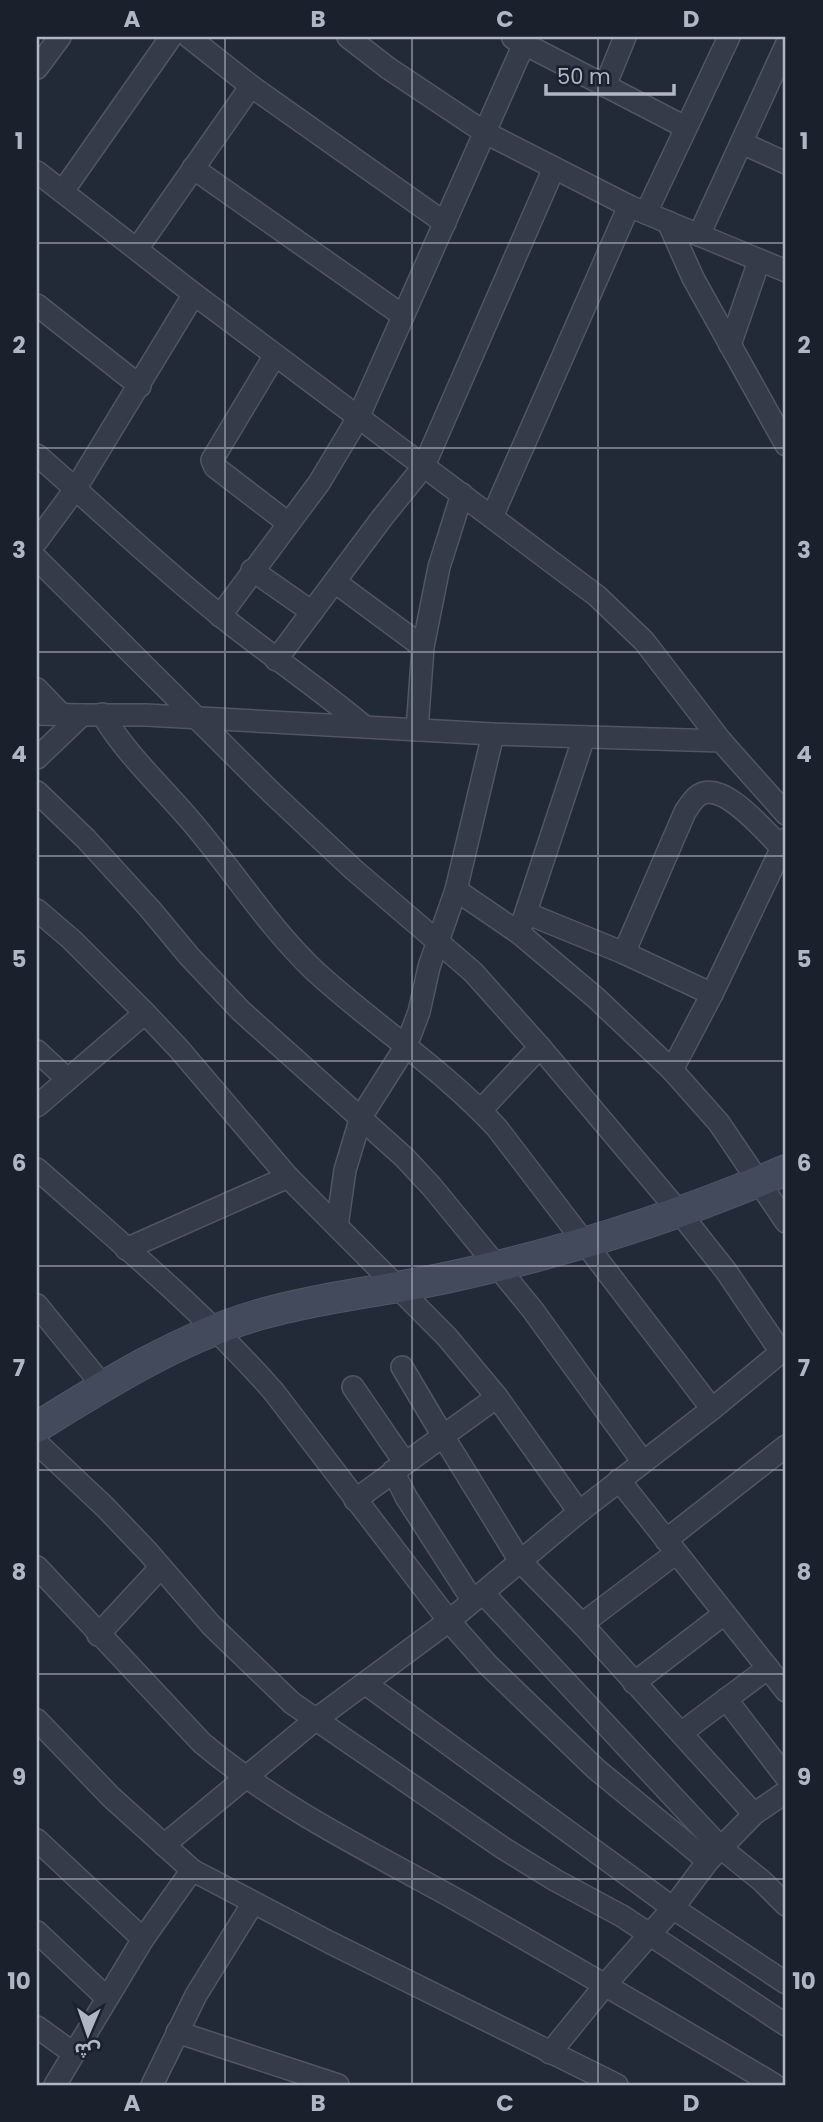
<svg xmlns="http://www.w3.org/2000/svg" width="823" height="2122" font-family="Poppins,'Noto Sans Arabic',sans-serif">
	<rect width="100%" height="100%" fill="#222937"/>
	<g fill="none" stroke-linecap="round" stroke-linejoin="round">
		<defs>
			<g id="street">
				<polyline points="189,37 251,86 445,223"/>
				<polyline points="348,37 388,68 484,132 629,206 786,271"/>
				<polyline points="513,38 685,127"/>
				<polyline points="37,68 60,37"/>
				<polyline points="605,86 625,37"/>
				<polyline points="742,143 786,163"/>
				<polyline points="193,168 402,315"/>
				<polyline points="37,172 194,294 597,596 644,641 721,741 786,814"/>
				<polyline points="63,191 171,37"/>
				<polyline points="646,213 729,37"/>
				<polyline points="668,222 693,278 786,445"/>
				<polyline points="699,235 786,45"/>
				<polyline points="137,249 251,86"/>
				<polyline points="37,305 140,386"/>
				<polyline points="730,345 759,261"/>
				<polyline points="275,355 212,460 215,467 288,523"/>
				<path d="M37 455C98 508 157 565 221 616 268 654 319 688 365 727"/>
				<polyline points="492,517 629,206"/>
				<polyline points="37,541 76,488 194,294"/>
				<polyline points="37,559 272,793 353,869 473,972 540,1047 680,1213 726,1271 781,1352"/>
				<polyline points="252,570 312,612"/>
				<polyline points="335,582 423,647"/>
				<polyline points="220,616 319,483 358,418 527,37"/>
				<polyline points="276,660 382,518 424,466 554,168"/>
				<polyline points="37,689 61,714"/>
				<polyline points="37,714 82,715"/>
				<path d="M102 714C126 754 160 785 190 820 233 870 268 927 316 972 375 1026 443 1069 497 1128L712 1409"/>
				<polyline points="417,730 423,647 439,567 462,494"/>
				<polyline points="37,758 82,715 146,715 493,734 721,741"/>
				<polyline points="37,792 86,839 150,909 189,956 241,1011 404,1157 432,1187 532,1309 643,1462"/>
				<polyline points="456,890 519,933 596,998 672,1070 719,1123 786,1222"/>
				<polyline points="37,910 72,940 145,1013 179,1049 288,1177 447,1337 497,1397 579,1512"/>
				<polyline points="526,913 624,953 712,994"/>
				<polyline points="519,933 584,737"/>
				<path d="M624 953 685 812C689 806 693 799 699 795 724 780 765 832 782 848"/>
				<polyline points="37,1051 66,1078"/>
				<polyline points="672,1070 712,994 786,839"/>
				<polyline points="37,1106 145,1013"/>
				<polyline points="481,1110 540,1047"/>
				<path d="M37 1169C118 1241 202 1310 274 1392L449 1621 487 1664 596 1769 708 1861"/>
				<polyline points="337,1226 345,1170 361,1117 406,1046 419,1012 429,967 456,890 493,734"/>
				<polyline points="126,1249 288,1177"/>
				<polyline points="37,1305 103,1386"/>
				<polyline points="353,1387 405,1463"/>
				<polyline points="497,1397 443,1436 520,1561 582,1624 754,1814"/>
				<polyline points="37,1443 105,1507 148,1552 211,1625 292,1703 503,1848 555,1880 622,1916 786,2025"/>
				<polyline points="393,1471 406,1497 473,1601"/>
				<polyline points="619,1480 786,1691"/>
				<polyline points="355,1500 443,1436 402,1367"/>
				<polyline points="666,1540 786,1446"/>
				<path d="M37 1567 202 1743C277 1806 365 1849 450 1896 559 1958 667 2021 775 2085"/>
				<polyline points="483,1593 721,1848 762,1881 786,1905"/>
				<polyline points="582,1624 676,1553"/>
				<polyline points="98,1635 160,1568"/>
				<polyline points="634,1683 724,1614"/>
				<polyline points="366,1684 673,1908 786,1983"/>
				<polyline points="726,1699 786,1777"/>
				<polyline points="37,1720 111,1797 192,1870 329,1942 617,2085"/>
				<polyline points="681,1733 768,1668"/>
				<polyline points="37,1840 143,1939"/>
				<polyline points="164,1845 315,1720 449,1621 579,1512 712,1409 786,1348"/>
				<polyline points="37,1932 107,1998"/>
				<polyline points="37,2027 73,2053"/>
				<polyline points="177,2032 338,2085"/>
				<polyline points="550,2053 606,1984 673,1908 708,1861 754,1814 786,1792"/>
				<polyline points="55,2085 143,1939 192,1870"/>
				<polyline points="152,2085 196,1995 253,1903"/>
			</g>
			<path id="secondary" d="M37 1427C106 1384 179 1338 258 1315 320 1297 386 1291 450 1277 566 1252 677 1217 786 1170"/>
		</defs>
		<use href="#street" stroke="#505663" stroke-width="24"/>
		<use href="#secondary" stroke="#505663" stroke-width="32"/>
		<use href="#street" stroke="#353b48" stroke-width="21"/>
		<use href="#secondary" stroke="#434a5b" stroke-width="30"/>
	</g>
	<path fill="none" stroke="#b0b6c4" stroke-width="2" stroke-opacity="0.55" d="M225 37V2085M412 37V2085M598 37V2085M37 243H786M37 448H786M37 652H786M37 856H786M37 1061H786M37 1266H786M37 1470H786M37 1674H786M37 1879H786"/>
	<rect width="823" height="2122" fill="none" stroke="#1b202d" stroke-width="77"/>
	<g transform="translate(88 2034) rotate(182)" stroke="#1b202d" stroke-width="5" paint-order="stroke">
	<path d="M0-5L12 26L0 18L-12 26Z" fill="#b0b6c4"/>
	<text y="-10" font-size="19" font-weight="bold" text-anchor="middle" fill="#b0b6c4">ش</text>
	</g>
	<path d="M546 84v10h128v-10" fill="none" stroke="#b0b6c4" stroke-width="3.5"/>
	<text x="557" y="84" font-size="21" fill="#b0b6c4" stroke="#1b202d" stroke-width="5" paint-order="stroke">50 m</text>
	<rect x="38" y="38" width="746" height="2046" fill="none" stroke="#b0b6c4" stroke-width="2.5"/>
	<g font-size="23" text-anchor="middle" font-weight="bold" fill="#b0b6c4">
		<text x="132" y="27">A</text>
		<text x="318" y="27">B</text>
		<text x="505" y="27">C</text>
		<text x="691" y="27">D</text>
		<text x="19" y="149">1</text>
		<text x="804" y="149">1</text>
		<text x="19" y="353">2</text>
		<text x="804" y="353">2</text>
		<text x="19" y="558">3</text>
		<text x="804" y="558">3</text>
		<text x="19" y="762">4</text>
		<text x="804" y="762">4</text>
		<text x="19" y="967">5</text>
		<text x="804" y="967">5</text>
		<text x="19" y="1171">6</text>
		<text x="804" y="1171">6</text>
		<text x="19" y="1376">7</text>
		<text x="804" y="1376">7</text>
		<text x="19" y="1580">8</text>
		<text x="804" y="1580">8</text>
		<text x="19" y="1785">9</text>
		<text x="804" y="1785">9</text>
		<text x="19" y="1989">10</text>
		<text x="804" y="1989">10</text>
		<text x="132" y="2111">A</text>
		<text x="318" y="2111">B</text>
		<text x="505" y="2111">C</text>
		<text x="691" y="2111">D</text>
	</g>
</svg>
